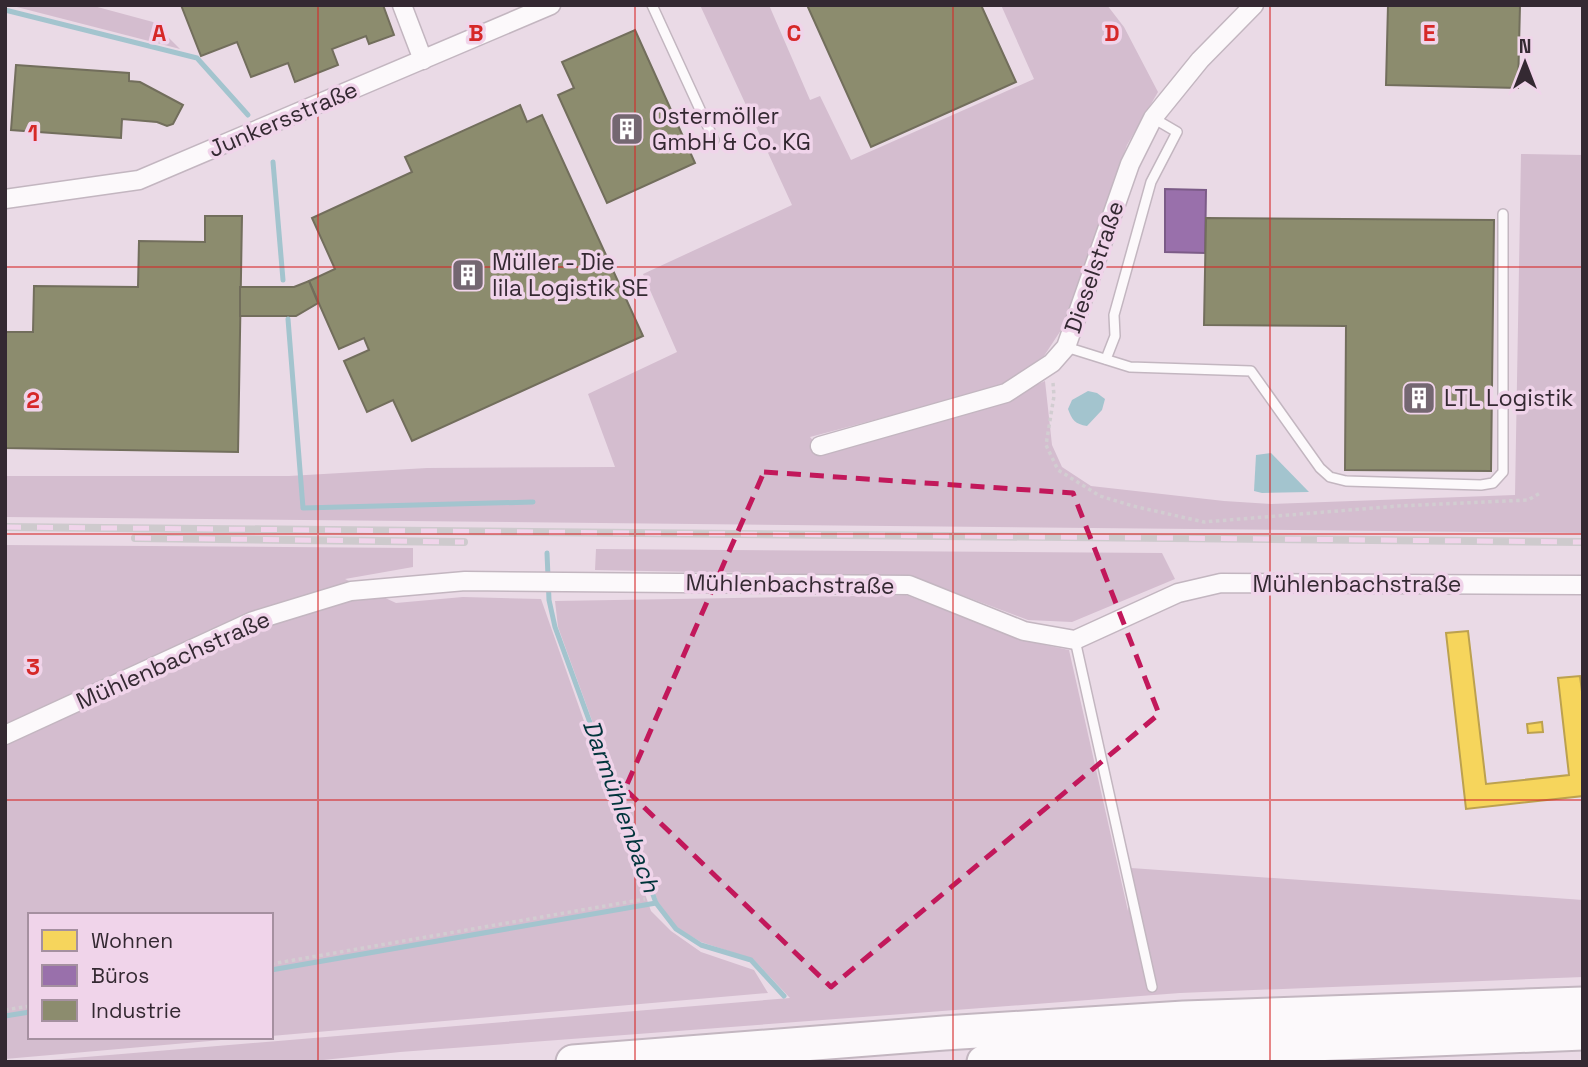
<svg xmlns="http://www.w3.org/2000/svg" width="1588" height="1067" font-family="'Space Grotesk',sans-serif">
	<rect width="100%" height="100%" fill="#eadae6"/>
	<g fill="#d4bdcf">
		<polygon points="9,5 90,5 153,22 180,49"/>
		<polygon points="700,5 769,5 810,100 820,96 851,160 1034,79 1001,5 1107,5 1124,27 1158,92 1127,145 1067,321 1044,356 999,387 810,437 822,451 1006,398 1045,381 1052,445 1062,467 1091,486 1224,501 1271,504 1515,495 1521,154 1583,155 1583,533 5,517 5,476 289,476 427,468 615,467 588,394 677,352 643,274 792,205"/>
		<polygon points="5,545 413,548 413,567 345,579 396,603 463,597 541,599 651,911 671,931 701,952 754,970 768,993 271,1036 271,915 30,915 30,1037 255,1037 5,1059"/>
		<polygon points="596,549 1162,553 1175,579 1072,622 1028,620 911,576 595,570"/>
		<polygon points="906,595 1022,640 1069,650 1128,911 1131,868 1583,900 1583,977 1180,993 400,1052 304,1062 26,1062 790,998 753,959 701,942 677,928 658,902 558,627 555,601"/>
	</g>
	<g fill="#a3c4ce">
		<path d="M1088 391 1097 393 1105 399 1102 410 1087 426C1075 424 1072 420 1068 409L1072 400Z"/>
		<polygon points="1271,453 1309,492 1262,493 1254,491 1256,455"/>
	</g>
	<g fill="#f6d55c" stroke="#bca14f" stroke-width="2">
		<polygon points="1468,631 1486,784 1569,775 1558,678 1580,676 1583,700 1583,796 1466,809 1446,633"/>
		<polygon points="1542,722 1543,732 1528,733 1527,724"/>
	</g>
	<polygon fill="#9970ab" stroke="#7b5b87" stroke-width="2" points="1165,189 1206,190 1205,253 1165,252"/>
	<g fill="#8c8c6e" stroke="#726e5c" stroke-width="2">
		<polygon points="181,5 383,5 394,35 369,44 366,36 332,49 338,65 295,82 288,63 251,77 237,42 201,56"/>
		<polygon points="807,5 981,5 1016,82 871,147"/>
		<polygon points="1388,5 1520,5 1518,88 1386,85"/>
		<polygon points="635,30 695,163 607,203 558,95 574,88 562,62"/>
		<polygon points="16,65 129,73 129,81 140,82 183,105 173,124 167,126 157,122 122,119 121,138 11,130"/>
		<polygon points="520,105 527,122 542,115 643,336 412,441 393,400 367,412 344,361 369,350 364,338 339,349 309,281 335,269 312,218 412,172 405,157"/>
		<polygon points="205,216 242,216 238,452 5,448 5,332 33,332 34,286 138,287 139,241 205,242"/>
		<polygon points="1206,218 1494,220 1491,471 1345,470 1346,326 1204,325"/>
		<polygon points="309,281 318,303 296,316 240,316 240,287 294,287"/>
	</g>
	<g fill="none" stroke-linecap="round" stroke-linejoin="round">
		<g stroke="#a3c4ce" stroke-width="5">
			<polyline points="5,10 197,58 248,115"/>
			<polyline points="273,162 283,280"/>
			<polyline points="288,319 303,508 533,502"/>
			<polyline points="547,553 549,600 555,627 656,903 676,929 701,945 751,960 784,996"/>
			<polyline points="271,970 656,903"/>
			<polyline points="5,1016 30,1012"/>
		</g>
		<defs>
			<g id="lane">
				<polyline points="652,5 714,140"/>
				<polyline points="1066,347 1130,367 1251,371 1320,468 1330,477 1346,481 1481,485 1493,483 1503,472 1503,214"/>
				<polyline points="1106,359 1115,336 1114,315 1151,182 1177,132 1153,118"/>
				<polyline points="1075,640 1152,987"/>
			</g>
			<g id="street">
				<polyline points="402,5 423,60"/>
				<polyline points="5,199 139,180 551,5"/>
				<polyline points="820,446 1006,393 1052,363 1066,347 1130,164 1153,118 1200,60 1254,5"/>
				<polyline points="5,735 253,621 351,591 465,581 909,585 1024,631 1075,640 1178,593 1221,583 1583,585"/>
			</g>
			<g id="highway">
				<polyline points="573,1062 944,1033 1184,1018 1583,1004"/>
				<polyline points="984,1062 1193,1049 1583,1033"/>
			</g>
		</defs>
		<use href="#lane" stroke="#c3b6c0" stroke-width="12"/>
		<use href="#street" stroke="#c3b6c0" stroke-width="21"/>
		<use href="#highway" stroke="#c3b6c0" stroke-width="37"/>
		<g stroke="#d2cdd1" stroke-width="3.5" stroke-dasharray="3.5 3.5" stroke-linecap="butt">
			<polyline points="1053,383 1054,396 1046,445 1058,470 1100,496 1133,506 1204,522 1398,506 1528,500 1540,493"/>
			<polyline points="271,964 645,899"/>
			<polyline points="5,1010 30,1006"/>
		</g>
		<use href="#lane" stroke="#fcf9fb" stroke-width="9"/>
		<use href="#street" stroke="#fcf9fb" stroke-width="18"/>
		<use href="#highway" stroke="#fcf9fb" stroke-width="33"/>
		<defs>
			<g id="rail">
				<polyline points="5,527 1583,542"/>
				<polyline points="135,538 464,542"/>
			</g>
		</defs>
		<use href="#rail" stroke="#cecacd" stroke-width="8"/>
		<use href="#rail" stroke="#f0d4ea" stroke-width="5" stroke-dasharray="16" stroke-linecap="butt"/>
	</g>
	<path fill="none" stroke="#c2185b" stroke-width="5" stroke-dasharray="14 9" stroke-linejoin="round" d="M764 472 1073 493 1159 714 831 987 625 789Z"/>
	<path fill="none" stroke="#d62828" stroke-width="2" stroke-opacity="0.55" d="M318 5V1062M635 5V1062M953 5V1062M1270 5V1062M5 267H1583M5 534H1583M5 800H1583"/>
	<defs>
		<symbol id="building-square" viewBox="-11 -11 22 22"><rect x="-9" y="-9" width="18" height="18" rx="4" fill="#746771" stroke="#f0d4ea"/><path d="M-4-6H4V6H1V3H-1V6H-4ZM-2.5-4.3h1.7v1.8h-1.7ZM.8-4.3h1.7v1.8H.8ZM-2.5-1h1.7V.8h-1.7ZM.8-1h1.7V.8H.8Z" fill="#fff"/></symbol>
	</defs>
	<g fill-rule="evenodd">
		<use href="#building-square" x="608" y="110" width="38" height="38"/>
		<use href="#building-square" x="449" y="256" width="38" height="38"/>
		<use href="#building-square" x="1400" y="379" width="38" height="38"/>
	</g>
	<g text-anchor="middle" stroke-width="7" stroke-linejoin="round" paint-order="stroke">
		<g font-size="23" fill="#342932" stroke="#f0d4ea" text-anchor="start">
			<text x="652" y="124">Ostermöller<tspan x="652" dy="26">GmbH &amp; Co. KG</tspan></text>
			<text x="492" y="270">Müller - Die<tspan x="492" dy="26">lila Logistik SE</tspan></text>
			<text x="1444" y="406">LTL Logistik</text>
		</g>
		<g font-size="23" fill="#342932" stroke="#f0d4ea">
			<text transform="translate(283 119) rotate(-23)" y="8">Junkersstraße</text>
			<text transform="translate(1094 267) rotate(-71)" y="8">Dieselstraße</text>
			<text transform="translate(790 584) rotate(1)" y="8">Mühlenbachstraße</text>
			<text x="1357" y="592">Mühlenbachstraße</text>
			<text transform="translate(173 660) rotate(-24)" y="8">Mühlenbachstraße</text>
		</g>
		<g font-size="24" font-style="italic" fill="#00343b" stroke="#f0d4ea">
			<text transform="translate(621 806) rotate(70)" y="8">Darmühlenbach</text>
		</g>
	</g>
	<g font-size="23" text-anchor="middle" font-weight="bold" fill="#d62828" stroke="#f0d4ea" stroke-width="7" stroke-linejoin="round" paint-order="stroke">
		<text x="159" y="41">A</text>
		<text x="476" y="41">B</text>
		<text x="794" y="41">C</text>
		<text x="1112" y="41">D</text>
		<text x="1429" y="41">E</text>
		<text x="33" y="141">1</text>
		<text x="33" y="408">2</text>
		<text x="33" y="675">3</text>
	</g>
	<rect width="1588" height="1067" fill="none" stroke="#342932" stroke-width="14"/>
	<rect x="28" y="913" width="245" height="126" fill="#f0d4ea" stroke="#a590a0" stroke-width="2"/>
	<rect x="42" y="930" width="35" height="21" fill="#f6d55c" stroke="#a590a0" stroke-width="2"/>
	<text x="91" y="948" font-size="21" fill="#342932">Wohnen</text>
	<rect x="42" y="965" width="35" height="21" fill="#9970ab" stroke="#a590a0" stroke-width="2"/>
	<text x="91" y="983" font-size="21" fill="#342932">Büros</text>
	<rect x="42" y="1000" width="35" height="21" fill="#8c8c6e" stroke="#a590a0" stroke-width="2"/>
	<text x="91" y="1018" font-size="21" fill="#342932">Industrie</text>
	<g transform="translate(1525 63)" stroke="#f0d4ea" stroke-width="5" paint-order="stroke">
	<path d="M0-5L12 26L0 18L-12 26Z" fill="#342932"/>
	<text y="-10" font-size="19" font-weight="bold" text-anchor="middle" fill="#342932">N</text>
	</g>
</svg>
